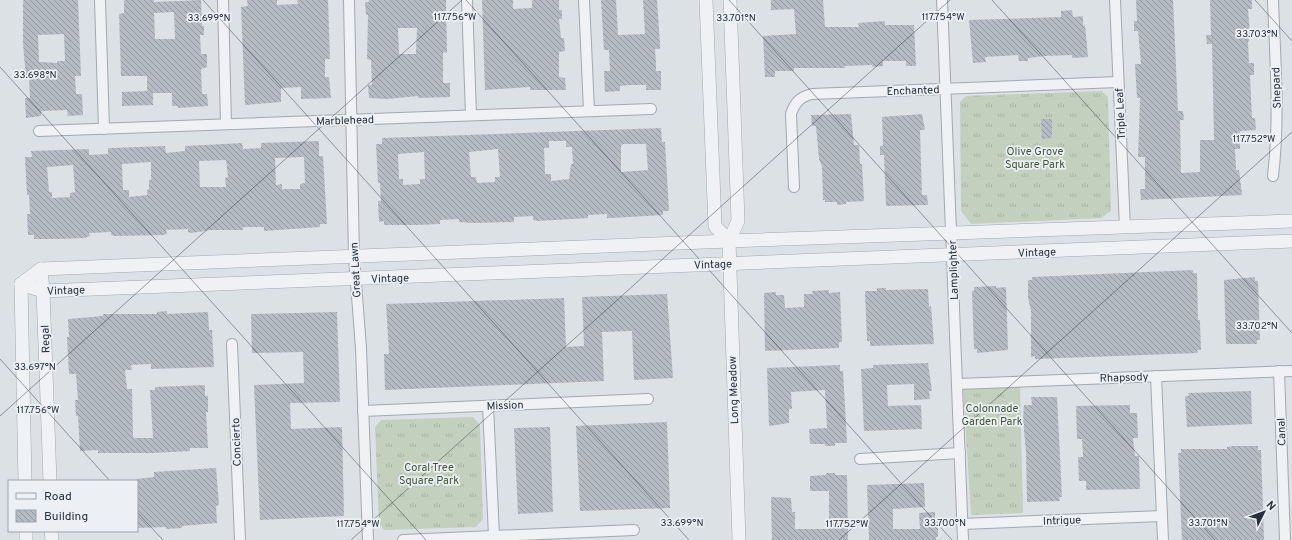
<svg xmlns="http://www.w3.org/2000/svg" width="1292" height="540" font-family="Overpass,sans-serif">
	<defs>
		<pattern id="grass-tufts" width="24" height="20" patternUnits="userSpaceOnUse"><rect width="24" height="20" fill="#c4d0be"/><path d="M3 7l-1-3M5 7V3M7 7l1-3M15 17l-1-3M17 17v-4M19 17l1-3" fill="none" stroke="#a8b3a4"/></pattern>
		<pattern id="building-back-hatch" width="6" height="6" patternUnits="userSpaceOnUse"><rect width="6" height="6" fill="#b4bbc3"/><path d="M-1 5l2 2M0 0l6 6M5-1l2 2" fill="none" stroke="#9298a0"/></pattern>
	</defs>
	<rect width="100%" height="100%" fill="#dce1e6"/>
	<g fill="url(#grass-tufts)">
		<polygon points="1102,91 1108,97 1111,211 1101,218 971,224 961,211 960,102 966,96"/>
		<polygon points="963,387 1020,387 1023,513 971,515"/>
		<polygon points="473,417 480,425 483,519 476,527 384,530 379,523 375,427 381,420"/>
	</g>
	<g fill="url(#building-back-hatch)" fill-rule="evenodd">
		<path d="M23 0H78L81 76H75L76 94H82L83 115 68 116 67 110 41 111V116L26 118 25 98H30L29 78H26L23 44ZM64 34 65 61H57V63L39 62 38 35Z"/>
		<path d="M124 0H154V2L201 0 202 26H204V35H200L201 54H207V67L201 69 202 94H207L208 106 178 108V106H172V93H153V105L122 106V92L147 91V76H121L119 14 124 13ZM174 12 175 39H155L154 13Z"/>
		<polygon points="247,0 277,0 277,5 298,4 297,0 328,0 330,59 325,59 325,77 329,77 331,98 301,99 301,87 281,88 281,102 245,105 241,7 248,6"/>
		<path d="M369 0H446L447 53 443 52V83H450V97L418 98V96L387 99 369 98 368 85H372L371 60 367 59 368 15H366L365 2H369ZM398 28H417L416 54H399Z"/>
		<polygon points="482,0 513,0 513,9 532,8 532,0 559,0 559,10 562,10 562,19 559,19 561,38 564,38 565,51 559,52 559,77 565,78 566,90 530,90 530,87 485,90"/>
		<polygon points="601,0 616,0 618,35 645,34 643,0 657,0 660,44 660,49 655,49 656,62 656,71 661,71 661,90 646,90 646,85 630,85 620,86 620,91 605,92 604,71 610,71 609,50 604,50"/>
		<polygon points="771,0 823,0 825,27 859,27 858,23 885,21 885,25 914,25 916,66 906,66 906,61 883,61 883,66 873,67 872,65 844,66 845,68 794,68 794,71 775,71 775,77 765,77 763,36 796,34 794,9 771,10"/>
		<polygon points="1136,0 1173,0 1178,111 1183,111 1184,120 1180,120 1181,173 1200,172 1200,140 1214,140 1212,44 1207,44 1206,35 1211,35 1210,0 1252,0 1252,9 1248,9 1250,34 1249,41 1248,42 1249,63 1254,63 1254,75 1250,75 1252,118 1255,118 1256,130 1240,131 1240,149 1235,149 1236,170 1239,170 1242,195 1141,200 1140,189 1145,189 1145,157 1138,157 1140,98 1137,98 1135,64 1141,64 1138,31 1134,31 1134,21 1137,21"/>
		<polygon points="1072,10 1073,17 1083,16 1083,26 1085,25 1088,57 1072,58 1072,55 1045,56 1028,58 1028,61 1019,61 1018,55 985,57 986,62 973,63 969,20 1061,17 1061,11"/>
		<polygon points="851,114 854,145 859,145 860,164 862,164 864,201 846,202 846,204 837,205 837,202 825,202 825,200 823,200 822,166 819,159 816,126 812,126 811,115"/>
		<polygon points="922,114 925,130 920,130 922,195 927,195 928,205 886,206 884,155 880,155 880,146 883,146 882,117"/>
		<polygon points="1041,119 1052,119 1052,138 1042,139"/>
		<path d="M661 128 662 142H665L669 211H663V215L612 218H607V214L588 215V218L537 221 533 220V216L514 217V222L474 223 459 222V219L440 220V224L418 225H384V221L379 222 378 201H381L380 183H378L376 144H382V138ZM549 141H566V147H572L573 164H571L569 179 551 181V174H545L544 148H549ZM623 144H646L648 170 621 172V146ZM498 149 500 177H495V182L477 183 476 177H471L469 152ZM424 152 425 179H420V184L403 185V179H399L398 154Z"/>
		<path d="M319 141V156H323L327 224H320V227L264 231V227H243V230H210L192 233 188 232V229L166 230 167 234 163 235 115 236 111 235V232L89 233 90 236 85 238 57 239H34V235H28L27 214H30L29 195H27L25 157H32L31 151 89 149V155L108 154V148H112L165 146 166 153 185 151V146L242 143 243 149 261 148V143ZM304 157 305 183 300 184V189H282V184L276 185 275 158ZM226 160 228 177 225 178 226 187H200L199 161ZM151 162V180H149V189L147 190V195L129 197V190H123L122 164ZM73 165 75 192 70 193V197L52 198V192H49L47 167Z"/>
		<polygon points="1193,270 1193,273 1197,273 1198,320 1200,320 1200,323 1201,350 1197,350 1198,353 1035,359 1035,356 1031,357 1031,311 1028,298 1028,280 1032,280 1032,277"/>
		<polygon points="1255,277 1255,281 1258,281 1260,340 1257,340 1257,344 1226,344 1224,280"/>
		<polygon points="996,286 996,288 1006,287 1008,350 977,353 977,349 974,349 972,291 974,291 974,287"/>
		<polygon points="877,288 886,288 886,290 928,289 929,307 931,306 934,344 870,346 870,341 867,341 865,291 877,291"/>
		<polygon points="829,290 829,293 840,292 842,342 839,342 839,348 765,351 764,293 776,292 776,295 784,295 785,308 804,307 804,294 813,294 812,291"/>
		<polygon points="667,294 673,378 634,380 632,331 630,331 602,332 604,381 385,390 384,354 389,354 386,304 564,298 566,347 584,346 582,297"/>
		<polygon points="167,311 167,314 208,312 209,330 212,330 214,367 151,369 151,364 131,365 132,370 125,370 127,389 132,389 133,437 135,438 153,438 150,390 155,390 155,387 205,385 205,396 208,396 208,412 206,412 208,448 190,448 190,451 153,453 98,453 98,450 80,451 78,416 76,416 75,400 78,400 76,374 69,374 67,337 69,337 68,319 103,316 103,314 157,314 157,312"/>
		<polygon points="337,312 340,402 290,403 291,429 342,427 344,516 260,520 254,385 304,383 303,352 252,353 251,314"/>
		<polygon points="928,363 932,391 929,391 930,399 914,400 914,384 887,385 888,406 921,405 922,429 864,431 861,369 873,368 873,365"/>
		<polygon points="840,365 840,371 843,371 847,443 835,443 835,446 825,446 825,444 810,444 809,429 827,428 825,390 791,392 792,409 789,409 789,423 769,426 767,368"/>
		<polygon points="1251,391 1252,424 1187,427 1185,396 1189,396 1188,393"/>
		<polygon points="1031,397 1057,397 1062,497 1059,497 1060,501 1027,502 1026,452 1023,419 1024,405 1032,405"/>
		<polygon points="1130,405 1130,413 1137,413 1138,438 1133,438 1135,456 1139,456 1140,489 1086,490 1086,481 1079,481 1078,457 1083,457 1082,439 1077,439 1076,406"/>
		<polygon points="667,422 670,508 580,511 576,426"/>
		<polygon points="550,427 553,512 518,514 514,428"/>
		<polygon points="1233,446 1258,446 1258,450 1261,450 1264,540 1182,540 1178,453 1181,453 1181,449 1227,449 1227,447"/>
		<polygon points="216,468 219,505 216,506 217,523 182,526 182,528 166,529 166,527 137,528 137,479 154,477 154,472"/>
		<polygon points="826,473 835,473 835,475 847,475 848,540 772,540 771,497 791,498 792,512 795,512 795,529 829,529 829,491 810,491 810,476 826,475"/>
		<polygon points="924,483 925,507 893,509 893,529 920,529 919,513 935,512 935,521 938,521 938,537 936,537 936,540 869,540 867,485"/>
	</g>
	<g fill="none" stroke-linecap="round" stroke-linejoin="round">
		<defs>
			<g id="minor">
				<polyline points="100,0 104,129"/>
				<polyline points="223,0 226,124"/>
				<polyline points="349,0 354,257 361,348 368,540"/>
				<polyline points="467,0 471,115"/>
				<polyline points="584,0 589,111"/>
				<polyline points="942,0 963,540"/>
				<polyline points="1115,0 1125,228"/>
				<polyline points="39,131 651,109"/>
				<path d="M1273 176C1280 117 1275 59 1273 0"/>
				<path d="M794 187 791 114C795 102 800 97 812 94L1118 82"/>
				<polyline points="232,344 240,540"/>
				<polyline points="1279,371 1285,540"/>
				<polyline points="1156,376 1163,540"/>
				<polyline points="957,384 1292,371"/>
				<polyline points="488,406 494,536"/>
				<polyline points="363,411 648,399"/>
				<polyline points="860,459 960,453"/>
				<polyline points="962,524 1162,516"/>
				<polyline points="403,540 634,530"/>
			</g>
			<g id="tertiary">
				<polyline points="706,0 715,226 729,241"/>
				<polyline points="730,0 738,221 729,241 739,540"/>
				<polyline points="41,269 43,291 50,481"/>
				<polyline points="21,284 41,269 729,241 1292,221"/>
				<polyline points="21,284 43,291 1292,241"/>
				<polyline points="21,284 25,481"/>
				<polyline points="26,531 26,540"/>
				<polyline points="51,531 52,540"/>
			</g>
		</defs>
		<use href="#minor" stroke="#a2a8b0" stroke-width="12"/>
		<use href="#tertiary" stroke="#a2a8b0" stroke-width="14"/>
		<use href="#minor" stroke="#eff1f5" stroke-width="10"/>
		<use href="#tertiary" stroke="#eff1f5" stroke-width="13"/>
	</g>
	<path fill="none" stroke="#27303c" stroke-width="1" stroke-opacity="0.45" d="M203 0 689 540M466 0 952 540M729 0 1215 540M992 0 1292 333M1255 0 1292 41M0 67 426 540M0 359 110 481M0 416 462 0M137 512 163 540M351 540 950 0M839 540 1292 132"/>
	<g text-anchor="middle" stroke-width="3.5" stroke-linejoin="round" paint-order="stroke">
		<g font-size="11" fill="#27303c" stroke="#ecf0f4">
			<text transform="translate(1276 88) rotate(-92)" y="4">Shepard</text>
			<text transform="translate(913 90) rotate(-2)" y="4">Enchanted</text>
			<text transform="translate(1120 114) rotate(-93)" y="4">Triple Leaf</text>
			<text transform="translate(345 120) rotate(-2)" y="4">Marblehead</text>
			<text transform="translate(1037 252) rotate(-2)" y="4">Vintage</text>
			<text transform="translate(713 264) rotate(-2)" y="4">Vintage</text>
			<text transform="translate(355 270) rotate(-93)" y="4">Great Lawn</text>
			<text transform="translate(953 270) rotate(-92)" y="4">Lamplighter</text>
			<text transform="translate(390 278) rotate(-2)" y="4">Vintage</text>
			<text transform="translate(66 290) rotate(-2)" y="4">Vintage</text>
			<text transform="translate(45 339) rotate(-92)" y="4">Regal</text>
			<text transform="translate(1124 377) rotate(-2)" y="4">Rhapsody</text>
			<text transform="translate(733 390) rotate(-92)" y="4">Long Meadow</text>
			<text transform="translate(505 405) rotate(-2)" y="4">Mission</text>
			<text transform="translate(1281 432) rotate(-92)" y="4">Canal</text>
			<text transform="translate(236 442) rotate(-92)" y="4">Concierto</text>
			<text transform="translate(1062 520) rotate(-2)" y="4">Intrigue</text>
		</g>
		<g font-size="11" fill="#3e5734" stroke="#ecf0f4">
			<text x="1035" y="155">Olive Grove<tspan x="1035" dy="13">Square Park</tspan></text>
			<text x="992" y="412">Colonnade<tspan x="992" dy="13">Garden Park</tspan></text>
			<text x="429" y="471">Coral Tree<tspan x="429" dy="13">Square Park</tspan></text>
		</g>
	</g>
	<g font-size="10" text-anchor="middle" fill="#27303c" stroke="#ecf0f4" stroke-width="3.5" stroke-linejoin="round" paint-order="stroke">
		<text x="455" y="20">117.756°W</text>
		<text x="943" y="20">117.754°W</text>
		<text x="209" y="21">33.699°N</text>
		<text x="736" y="21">33.701°N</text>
		<text x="1257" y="37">33.703°N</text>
		<text x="35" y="78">33.698°N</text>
		<text x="1254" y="142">117.752°W</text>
		<text x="1257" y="329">33.702°N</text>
		<text x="35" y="370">33.697°N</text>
		<text x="38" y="413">117.756°W</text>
		<text x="682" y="526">33.699°N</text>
		<text x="945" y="526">33.700°N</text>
		<text x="1208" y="526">33.701°N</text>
		<text x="358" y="527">117.754°W</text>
		<text x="847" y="527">117.752°W</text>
	</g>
	<rect x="8" y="480" width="130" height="52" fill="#ecf0f4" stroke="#9da3aa"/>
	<rect x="16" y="493" width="20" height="6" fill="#eff1f5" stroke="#9da3aa"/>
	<text x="44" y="500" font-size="12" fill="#27303c">Road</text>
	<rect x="16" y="510" width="20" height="12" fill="url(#building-back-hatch)" stroke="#9da3aa"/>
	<text x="44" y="520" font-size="12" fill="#27303c">Building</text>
	<g transform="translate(1264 512) rotate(48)" stroke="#ecf0f4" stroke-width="3" paint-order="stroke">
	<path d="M0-3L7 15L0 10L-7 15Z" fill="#27303c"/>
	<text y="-6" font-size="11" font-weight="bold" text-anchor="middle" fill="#27303c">N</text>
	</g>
</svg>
